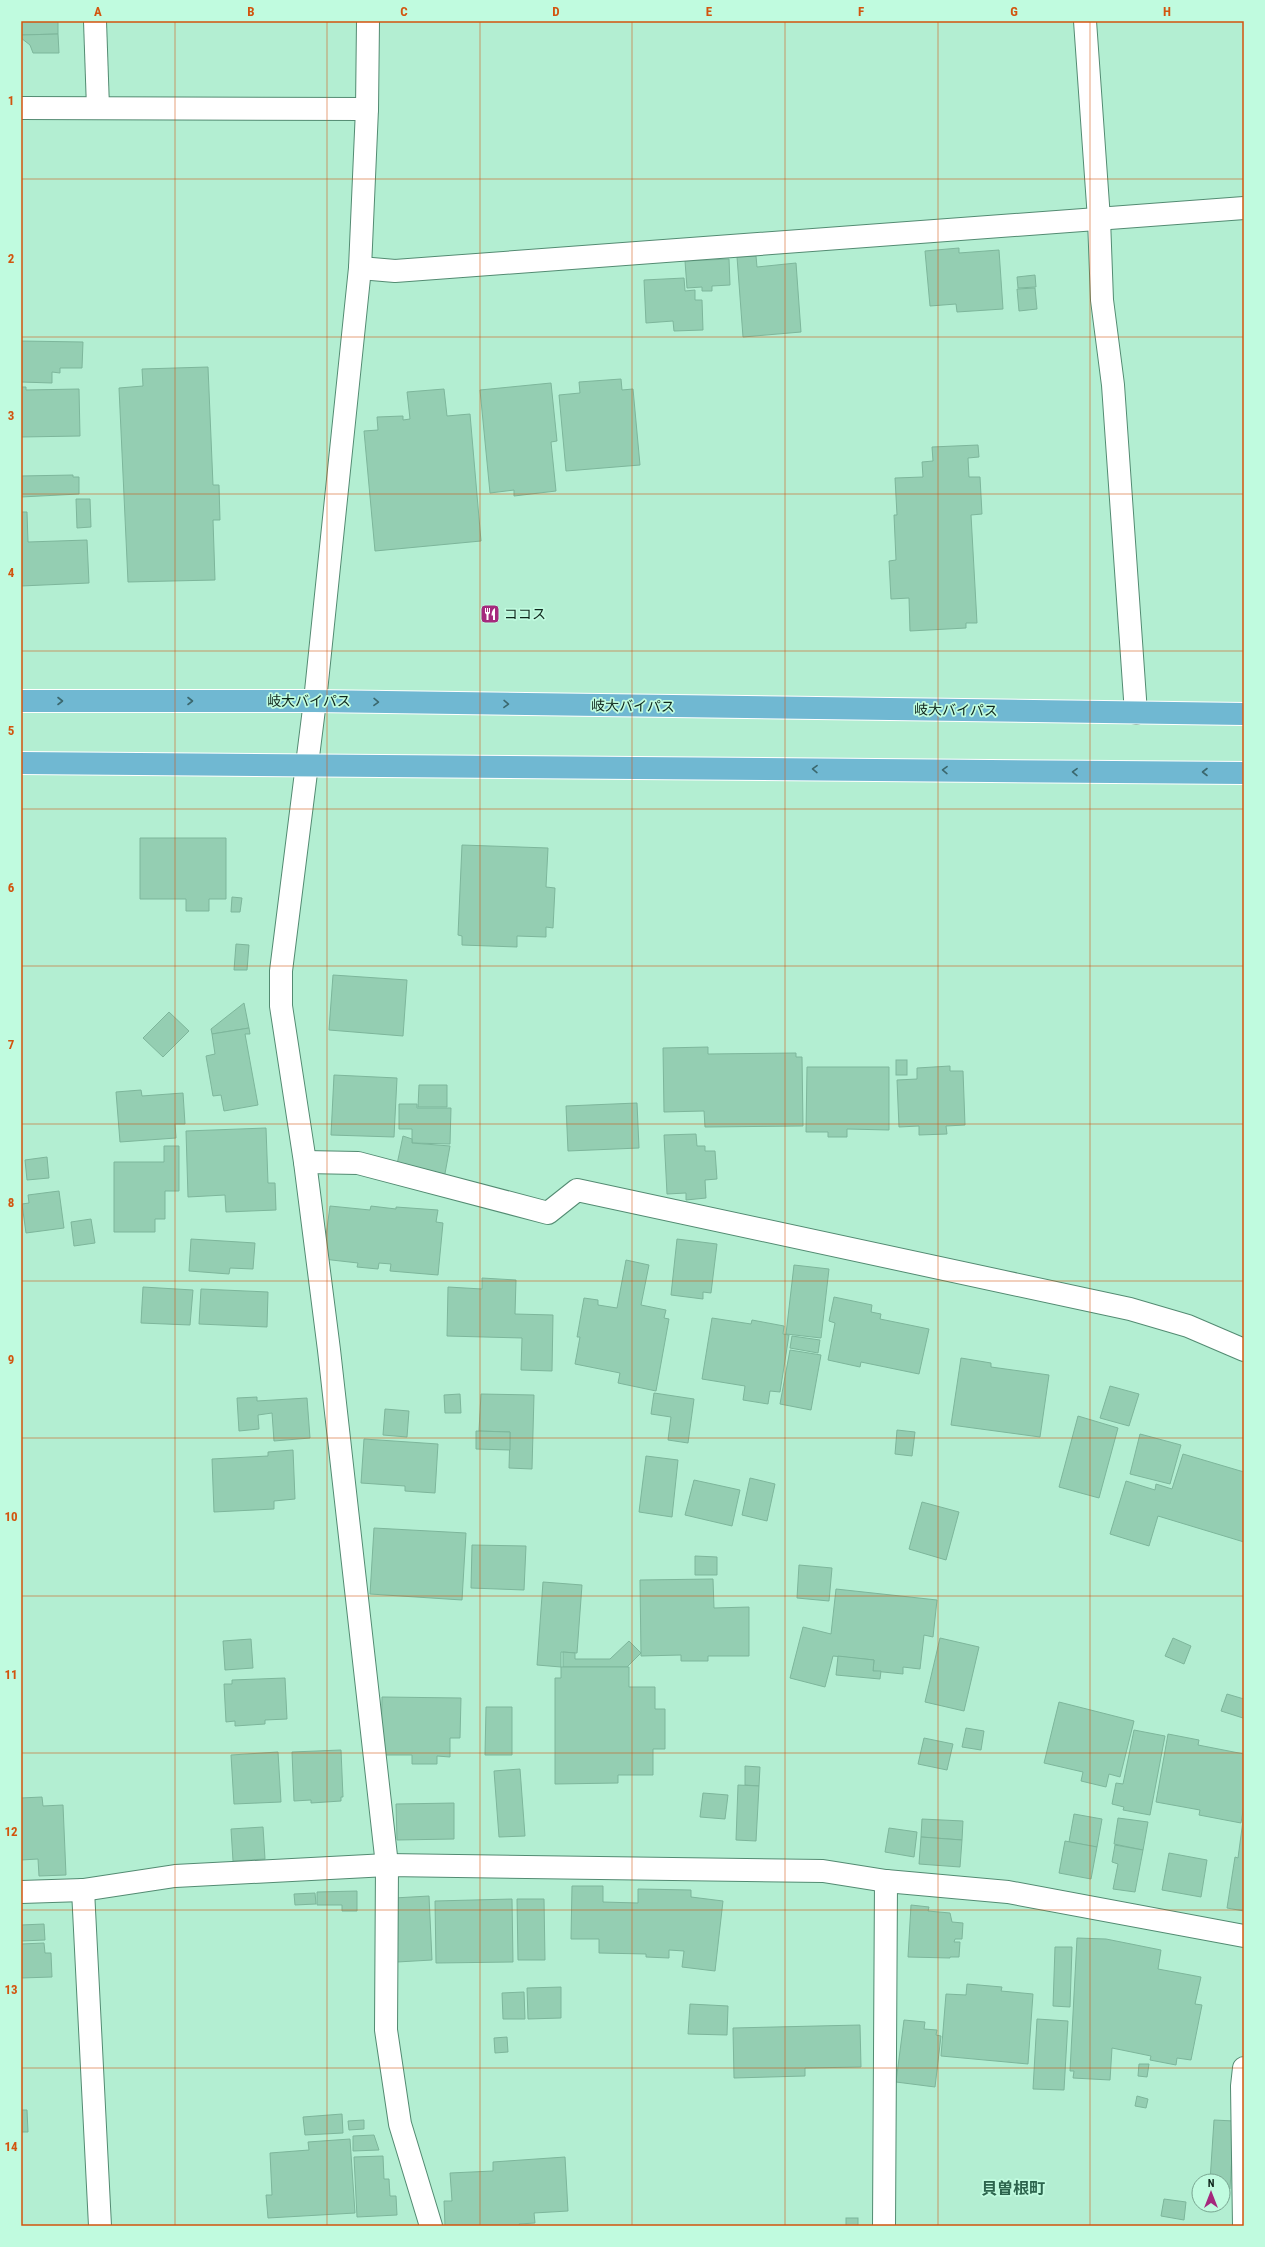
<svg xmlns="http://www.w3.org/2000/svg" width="1265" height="2247" font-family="'Roboto Condensed','Noto Sans JP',sans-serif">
	<rect width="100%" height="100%" fill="#b3eed2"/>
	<g fill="#94ceb2" stroke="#7db69b">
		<polygon points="21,21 58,21 58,34 21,35"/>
		<polygon points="58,34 59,53 33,53 30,45 21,38 21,35"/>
		<polygon points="959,248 959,253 999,250 1003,309 957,312 956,304 930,306 925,251"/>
		<polygon points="756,256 757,267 796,263 801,332 743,337 737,257"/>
		<polygon points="729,259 730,285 712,286 712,291 702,291 702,287 687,288 685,261"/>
		<polygon points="1035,275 1036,287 1018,288 1017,277"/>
		<polygon points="684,278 685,291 695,290 695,300 702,300 703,330 674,331 673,321 646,323 644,280"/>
		<polygon points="1035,288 1037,309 1019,311 1017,289"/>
		<polygon points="21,341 83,342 82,368 60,368 60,373 52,372 52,383 21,382"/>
		<polygon points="208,367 213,485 219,485 220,520 213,520 215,580 128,582 119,388 143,386 142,369"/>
		<polygon points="621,379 622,390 633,389 640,465 566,471 559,395 580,393 579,382"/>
		<polygon points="551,383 557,441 551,442 556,491 514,496 514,490 490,493 480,390"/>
		<polygon points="21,387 26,387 26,390 79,389 80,436 21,437"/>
		<polygon points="444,389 447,416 470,414 481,541 375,551 364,431 378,430 377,417 403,416 403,420 410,419 407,392"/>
		<polygon points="978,445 979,457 968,458 969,477 980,477 982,514 971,515 977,623 966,623 966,628 910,631 909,598 891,599 889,561 896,560 894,515 897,515 895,478 923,477 922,462 933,461 932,447"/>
		<polygon points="73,475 73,477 79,477 79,494 21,497 21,476"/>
		<polygon points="76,499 90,499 91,527 77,528"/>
		<polygon points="21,512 27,512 28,542 87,540 89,583 21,586"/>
		<polygon points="140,838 226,838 226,899 209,899 209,911 186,911 186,899 140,899"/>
		<polygon points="462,845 548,848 546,887 555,888 553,928 546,927 546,937 517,936 517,947 462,945 462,936 458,935"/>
		<polygon points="232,897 242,898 240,912 231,912"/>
		<polygon points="236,944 249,945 247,970 234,970"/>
		<polygon points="333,975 407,980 403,1036 329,1030"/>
		<polygon points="244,1003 249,1028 212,1034 211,1029"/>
		<polygon points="169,1012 189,1031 163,1057 143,1038"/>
		<polygon points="249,1028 250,1034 245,1034 258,1105 224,1111 221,1095 213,1096 206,1056 215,1054 212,1034"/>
		<polygon points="708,1047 708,1054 796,1053 796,1057 802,1057 803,1126 705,1127 704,1111 664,1112 663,1048"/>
		<rect x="896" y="1060" width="11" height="15"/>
		<polygon points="950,1066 950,1071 963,1071 965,1125 946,1126 947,1134 919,1135 919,1126 899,1127 897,1080 917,1079 917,1068"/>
		<polygon points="807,1067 889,1067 889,1130 847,1129 847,1137 828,1137 828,1132 806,1132"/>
		<polygon points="334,1075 397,1078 394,1137 331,1135"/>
		<polygon points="419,1085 447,1085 447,1107 418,1107"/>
		<polygon points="141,1090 142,1096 183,1093 185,1124 175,1124 176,1138 120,1142 116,1092"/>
		<polygon points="637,1103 639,1148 568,1151 566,1106"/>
		<polygon points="399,1104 417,1104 417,1108 451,1108 450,1144 412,1143 412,1129 399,1129"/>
		<polygon points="266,1128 268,1183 275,1183 276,1210 226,1212 225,1195 188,1197 186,1131"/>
		<polygon points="696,1134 697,1146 705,1146 705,1151 715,1151 717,1179 705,1180 706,1198 686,1200 686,1193 667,1194 664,1135"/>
		<polygon points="403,1136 412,1139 412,1143 450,1146 444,1179 396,1169"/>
		<polygon points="164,1146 179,1146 179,1191 165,1191 165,1219 155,1219 155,1232 114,1232 114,1162 164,1162"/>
		<polygon points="47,1157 49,1178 27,1180 25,1160"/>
		<polygon points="59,1191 64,1228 26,1233 22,1204 29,1203 28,1195"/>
		<polygon points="330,1206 370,1210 371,1206 396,1209 396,1207 438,1210 436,1222 443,1223 438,1275 390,1271 391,1264 379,1263 378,1269 357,1267 358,1263 323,1259"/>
		<polygon points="91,1219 95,1243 74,1246 71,1222"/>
		<polygon points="191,1239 255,1243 253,1269 230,1268 229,1274 189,1271"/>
		<polygon points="677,1239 717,1244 711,1293 703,1292 703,1299 671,1295"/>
		<polygon points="626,1260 649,1265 641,1305 666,1310 664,1318 669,1319 656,1391 618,1383 620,1373 575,1364 580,1337 577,1337 584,1298 598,1300 598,1305 617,1308"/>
		<polygon points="794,1265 829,1269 821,1338 786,1334"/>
		<polygon points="482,1278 516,1280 515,1314 553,1315 552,1371 521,1370 522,1338 447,1336 448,1287 482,1289"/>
		<polygon points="143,1287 193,1290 190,1325 141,1323"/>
		<polygon points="201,1289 268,1292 267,1327 199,1324"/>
		<polygon points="834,1297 872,1305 871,1312 881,1314 880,1319 929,1329 919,1374 861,1362 860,1367 828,1360 835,1323 829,1321"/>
		<polygon points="712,1318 751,1324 752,1320 784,1326 783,1334 789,1335 780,1392 770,1391 768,1404 743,1400 745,1386 702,1379"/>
		<polygon points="792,1336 820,1340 818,1353 790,1348"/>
		<polygon points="790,1350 821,1355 811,1410 780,1404"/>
		<polygon points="961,1358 991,1363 991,1367 1049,1375 1040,1437 951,1425"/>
		<polygon points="1110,1386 1139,1394 1129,1426 1100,1418"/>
		<polygon points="654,1393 694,1399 688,1443 668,1440 671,1417 651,1414"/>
		<polygon points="460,1394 461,1413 445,1413 444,1395"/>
		<polygon points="481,1394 534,1395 532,1469 509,1468 510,1432 479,1431"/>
		<polygon points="257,1397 257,1401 307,1398 310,1438 274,1441 272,1413 258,1415 259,1429 239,1431 237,1398"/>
		<polygon points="385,1409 409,1411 407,1437 383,1435"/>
		<polygon points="1078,1416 1118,1428 1099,1498 1059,1487"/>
		<polygon points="897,1430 915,1432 912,1456 895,1454"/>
		<polygon points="476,1431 510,1432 510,1450 476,1449"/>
		<polygon points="1140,1434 1181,1445 1170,1484 1130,1474"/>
		<polygon points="364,1439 438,1444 435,1493 405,1491 405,1486 361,1483"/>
		<polygon points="293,1450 295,1499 274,1501 274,1509 214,1512 212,1459 268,1456 268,1452"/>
		<polygon points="1183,1454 1244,1472 1244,1542 1158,1516 1149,1546 1110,1534 1126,1481 1155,1490 1156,1484 1172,1489"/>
		<polygon points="646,1456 678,1460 672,1517 639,1512"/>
		<polygon points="750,1478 775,1484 767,1521 742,1515"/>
		<polygon points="694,1480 740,1490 732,1526 685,1515"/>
		<polygon points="922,1502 959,1512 946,1560 909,1549"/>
		<polygon points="374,1528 466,1533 462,1600 370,1594"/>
		<polygon points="472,1545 526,1546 524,1590 471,1588"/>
		<polygon points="695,1556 717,1557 717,1575 695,1575"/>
		<polygon points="799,1565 832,1568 829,1601 797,1598"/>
		<polygon points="713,1579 714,1608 749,1607 749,1656 708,1656 708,1661 681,1661 681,1655 641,1656 640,1580"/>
		<polygon points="543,1582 582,1585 577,1653 561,1652 561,1667 537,1665"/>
		<polygon points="836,1589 937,1600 933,1637 924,1635 920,1669 903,1667 903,1674 873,1671 874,1660 833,1656 825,1687 790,1678 803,1627 831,1634"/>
		<polygon points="940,1638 979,1647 964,1711 925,1702"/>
		<polygon points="1173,1638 1191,1646 1184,1664 1165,1656"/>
		<polygon points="251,1639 253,1668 225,1670 223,1641"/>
		<polygon points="629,1641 641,1653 627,1667 563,1667 563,1652 575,1653 575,1659 610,1659"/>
		<polygon points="838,1656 874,1660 873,1671 881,1671 880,1679 836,1675"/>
		<polygon points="561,1667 629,1667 629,1687 655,1687 655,1709 665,1709 665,1749 653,1749 653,1775 618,1775 618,1783 555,1784 555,1678 561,1678"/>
		<polygon points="285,1678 287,1719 265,1720 265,1724 235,1726 235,1721 226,1722 224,1684 232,1684 232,1680"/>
		<polygon points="1227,1694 1244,1699 1243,1718 1221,1711"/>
		<polygon points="382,1697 461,1698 460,1738 450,1738 450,1757 437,1756 437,1764 412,1764 412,1755 381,1755"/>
		<polygon points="1059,1702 1134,1721 1120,1777 1109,1774 1106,1787 1081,1781 1083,1772 1044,1763"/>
		<polygon points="486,1707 512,1707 512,1755 485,1755"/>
		<polygon points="966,1728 984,1731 981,1750 962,1747"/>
		<polygon points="1134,1730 1165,1736 1150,1815 1123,1810 1124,1807 1112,1804 1116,1783 1123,1784"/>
		<polygon points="1168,1734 1199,1740 1198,1745 1244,1754 1244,1805 1241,1823 1199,1815 1200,1810 1156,1802"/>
		<polygon points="924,1738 953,1744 947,1770 918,1764"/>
		<polygon points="341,1750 343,1797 341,1797 341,1801 311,1803 311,1800 294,1801 292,1752"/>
		<polygon points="278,1752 281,1802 234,1804 231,1755"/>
		<polygon points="745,1766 760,1767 759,1786 745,1785"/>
		<polygon points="520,1769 525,1836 499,1837 494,1771"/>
		<polygon points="738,1785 759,1786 756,1841 736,1840"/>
		<polygon points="703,1793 728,1795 725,1819 700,1817"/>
		<polygon points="42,1797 43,1806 63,1805 66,1875 39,1876 38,1859 21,1860 21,1798"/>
		<polygon points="454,1803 454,1839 397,1840 396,1804"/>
		<polygon points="1244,1813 1244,1911 1227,1908 1235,1857 1238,1858"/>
		<polygon points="1074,1814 1102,1819 1097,1847 1069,1842"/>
		<polygon points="1118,1818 1148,1822 1143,1850 1114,1844"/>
		<polygon points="922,1819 963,1821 962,1840 921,1837"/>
		<polygon points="263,1827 265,1859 233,1861 231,1829"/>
		<polygon points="889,1828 917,1832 914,1857 885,1852"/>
		<polygon points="921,1837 962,1840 960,1867 919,1864"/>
		<polygon points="1065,1841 1097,1847 1091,1879 1059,1873"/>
		<polygon points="1115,1845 1143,1850 1135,1892 1113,1889 1118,1864 1112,1862"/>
		<polygon points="1169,1853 1207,1860 1201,1897 1162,1890"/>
		<polygon points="572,1886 603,1886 603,1902 638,1903 638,1889 691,1890 691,1897 723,1901 715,1971 682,1967 684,1951 669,1950 669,1958 646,1957 646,1954 599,1953 599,1939 571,1939"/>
		<polygon points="357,1891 357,1911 342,1911 342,1905 317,1905 317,1892"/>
		<polygon points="315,1893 316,1904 295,1905 294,1894"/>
		<polygon points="429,1896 432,1960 397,1962 394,1898"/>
		<polygon points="512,1899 513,1962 436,1963 435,1901"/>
		<polygon points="517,1899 544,1899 545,1960 518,1960"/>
		<polygon points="911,1905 929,1907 928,1911 950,1913 952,1922 963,1923 962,1939 955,1939 954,1942 960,1942 959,1957 950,1957 950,1958 908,1957"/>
		<polygon points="44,1924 45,1940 21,1941 21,1925"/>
		<polygon points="1077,1938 1106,1939 1161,1950 1158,1969 1201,1977 1195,2004 1202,2005 1191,2060 1177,2058 1176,2065 1150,2060 1151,2056 1112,2048 1110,2080 1073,2078 1074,2071 1070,2071"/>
		<polygon points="44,1943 45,1953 51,1953 52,1977 21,1978 21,1944"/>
		<polygon points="1055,1947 1072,1947 1070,2007 1053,2006"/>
		<polygon points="967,1984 1002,1987 1001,1991 1033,1994 1028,2064 941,2056 946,1994 966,1995"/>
		<polygon points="561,1987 561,2018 528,2019 527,1988"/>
		<polygon points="524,1992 525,2019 503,2019 502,1993"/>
		<polygon points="690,2004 728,2006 727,2035 688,2034"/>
		<polygon points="1037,2019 1068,2021 1064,2090 1033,2089"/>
		<polygon points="904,2020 925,2022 924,2029 937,2030 936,2035 941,2036 935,2087 896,2082"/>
		<polygon points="860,2025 861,2067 805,2068 805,2076 734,2078 733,2028"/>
		<polygon points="507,2037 508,2052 495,2053 494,2038"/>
		<polygon points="1139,2064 1149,2064 1147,2077 1138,2076"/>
		<polygon points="1137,2096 1148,2099 1146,2108 1135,2106"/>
		<polygon points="21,2110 27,2110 28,2132 21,2132"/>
		<polygon points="342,2114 343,2133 305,2135 303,2117"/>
		<polygon points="364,2120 364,2129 349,2130 348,2121"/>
		<polygon points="1214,2120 1234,2121 1230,2189 1223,2189 1223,2181 1210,2181"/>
		<polygon points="374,2135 379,2150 353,2151 353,2136"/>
		<polygon points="350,2139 355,2213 268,2218 266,2195 272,2195 270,2153 309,2150 308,2142"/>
		<polygon points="383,2156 384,2179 389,2179 390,2196 396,2196 397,2215 357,2217 354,2157"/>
		<polygon points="565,2157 568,2211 534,2213 535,2223 519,2224 520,2226 445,2226 444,2201 452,2201 450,2173 493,2171 493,2162"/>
		<polygon points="1164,2199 1186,2202 1184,2220 1161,2216"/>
		<rect x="846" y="2218" width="12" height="8"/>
	</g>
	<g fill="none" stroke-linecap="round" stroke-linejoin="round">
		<defs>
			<g id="minor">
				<polyline points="95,21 98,108"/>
				<polyline points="368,21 367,109 360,268 315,701 281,971 281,1006 305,1162 329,1350 387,1865 386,2030 400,2124 431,2226"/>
				<polyline points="1085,21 1099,219 1102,300 1113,385 1136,713"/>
				<polyline points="21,108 367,109"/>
				<polyline points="360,268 395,271 1244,208"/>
				<polyline points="305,1162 358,1163 548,1213 577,1190 1130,1309 1188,1326 1244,1350"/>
				<polyline points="83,1890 100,2226"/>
				<polyline points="21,1892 83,1890 175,1876 387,1865 823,1871 886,1881 1008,1892 1244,1936"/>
				<polyline points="884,2226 886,1881"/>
				<polyline points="1244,2226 1242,2086 1244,2068"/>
			</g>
			<g id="trunk">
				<polyline points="21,701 315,701 1244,714"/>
				<polyline points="21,763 1244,773"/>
			</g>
		</defs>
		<use href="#minor" stroke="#538b72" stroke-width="24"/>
		<use href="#trunk" stroke="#fff" stroke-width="24"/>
		<use href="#minor" stroke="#fff" stroke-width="22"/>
		<use href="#trunk" stroke="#70b8d2" stroke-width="22"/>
	</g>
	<defs><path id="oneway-chevron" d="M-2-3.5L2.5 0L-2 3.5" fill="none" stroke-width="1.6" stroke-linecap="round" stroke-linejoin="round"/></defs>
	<g stroke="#3b686e">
		<use href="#oneway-chevron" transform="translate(60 701)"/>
		<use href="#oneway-chevron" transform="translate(190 701)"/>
		<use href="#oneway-chevron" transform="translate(376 702) rotate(1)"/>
		<use href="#oneway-chevron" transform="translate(506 704) rotate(1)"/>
		<use href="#oneway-chevron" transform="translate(815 769) rotate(-179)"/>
		<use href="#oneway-chevron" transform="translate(945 770) rotate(-179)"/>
		<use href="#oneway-chevron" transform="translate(1075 772) rotate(-179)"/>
		<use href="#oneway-chevron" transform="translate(1205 772) rotate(-180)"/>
	</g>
	<path fill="none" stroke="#d2540e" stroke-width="1" stroke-opacity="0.55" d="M175 21V2226M327 21V2226M480 21V2226M632 21V2226M785 21V2226M938 21V2226M1090 21V2226M21 179H1244M21 337H1244M21 494H1244M21 651H1244M21 809H1244M21 966H1244M21 1124H1244M21 1281H1244M21 1438H1244M21 1596H1244M21 1753H1244M21 1910H1244M21 2068H1244"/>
	<defs>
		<symbol id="restaurant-square" viewBox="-11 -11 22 22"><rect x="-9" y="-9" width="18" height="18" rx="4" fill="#a5297d" stroke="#c0fbdf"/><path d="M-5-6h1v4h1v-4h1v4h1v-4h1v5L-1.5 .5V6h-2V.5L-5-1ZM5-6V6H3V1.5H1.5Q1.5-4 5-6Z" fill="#fff"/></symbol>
	</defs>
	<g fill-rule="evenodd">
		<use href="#restaurant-square" x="479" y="603" width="22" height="22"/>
	</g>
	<g text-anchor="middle" stroke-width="3.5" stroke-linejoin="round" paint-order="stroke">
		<g font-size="14" fill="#0f261c" stroke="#c0fbdf" text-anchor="start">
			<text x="504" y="619">ココス</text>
		</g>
		<g font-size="14" fill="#0f261c" stroke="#c0fbdf">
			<text x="309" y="706">岐大バイパス</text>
			<text transform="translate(633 706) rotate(1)" y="5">岐大バイパス</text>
			<text transform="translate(956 710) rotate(1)" y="5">岐大バイパス</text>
		</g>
		<g font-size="16" font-weight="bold" fill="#2c644d" stroke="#c0fbdf">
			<text x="1013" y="2194">貝曽根町</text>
		</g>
	</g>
	<rect width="1265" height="2247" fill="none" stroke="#c0fbdf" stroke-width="44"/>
	<g transform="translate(1211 2193)"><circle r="19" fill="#c0fbdf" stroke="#79a691"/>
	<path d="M0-3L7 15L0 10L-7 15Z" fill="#a5297d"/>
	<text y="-6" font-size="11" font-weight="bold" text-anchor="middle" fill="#0f261c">N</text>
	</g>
	<rect x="22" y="22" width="1221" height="2203" fill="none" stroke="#d2540e" stroke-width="1.5"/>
	<g font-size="13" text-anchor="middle" font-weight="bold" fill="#d2540e">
		<text x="98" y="16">A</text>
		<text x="251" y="16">B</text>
		<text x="404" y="16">C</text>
		<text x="556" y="16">D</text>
		<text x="709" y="16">E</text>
		<text x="861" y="16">F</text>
		<text x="1014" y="16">G</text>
		<text x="1167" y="16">H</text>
		<text x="11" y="105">1</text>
		<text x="11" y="263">2</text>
		<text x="11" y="420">3</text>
		<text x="11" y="577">4</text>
		<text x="11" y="735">5</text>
		<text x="11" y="892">6</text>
		<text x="11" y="1049">7</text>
		<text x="11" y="1207">8</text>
		<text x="11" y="1364">9</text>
		<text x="11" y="1521">10</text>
		<text x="11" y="1679">11</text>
		<text x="11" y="1836">12</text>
		<text x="11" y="1994">13</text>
		<text x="11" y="2151">14</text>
	</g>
</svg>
